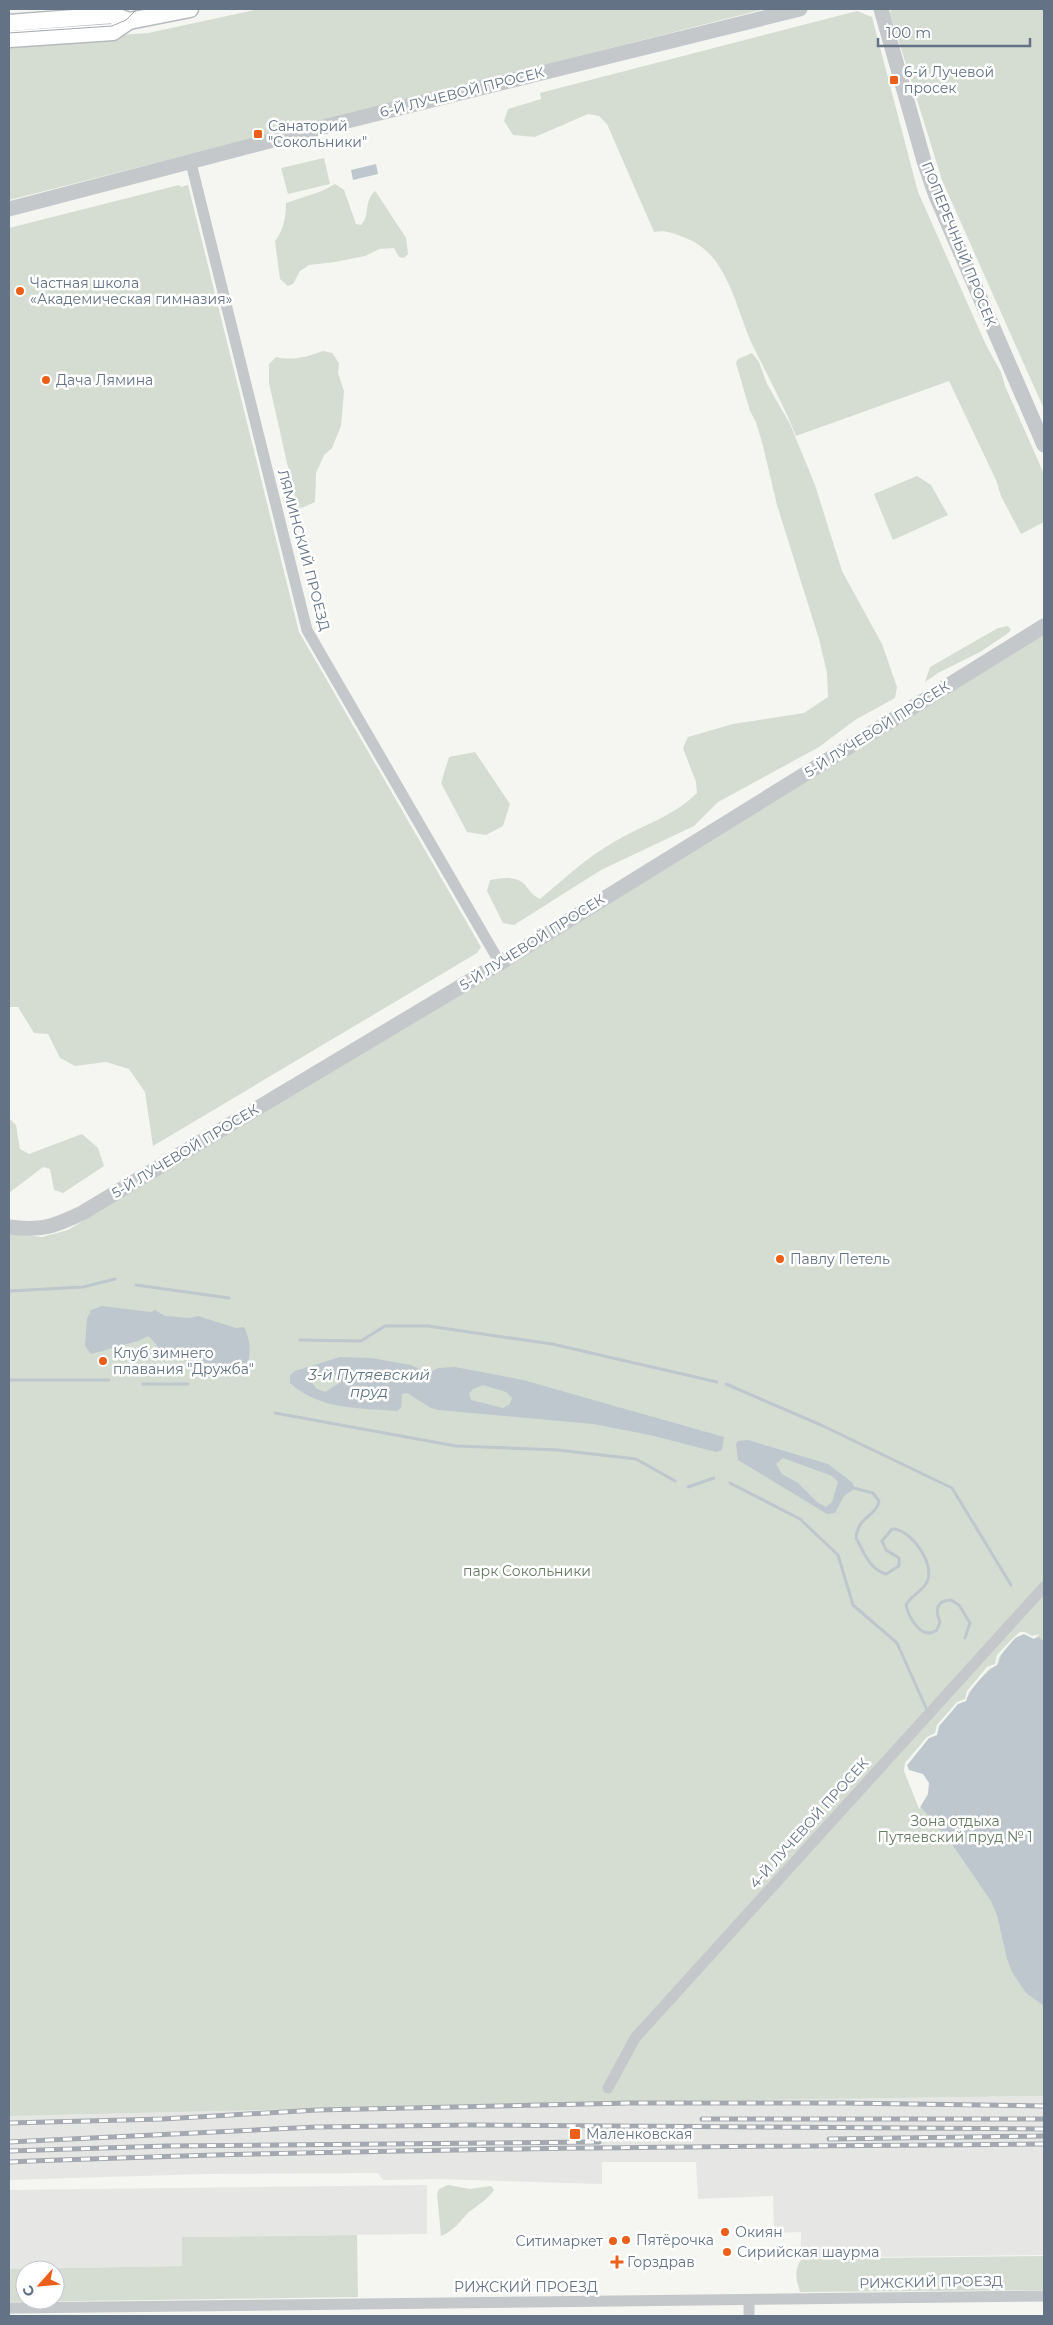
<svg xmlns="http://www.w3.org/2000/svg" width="1053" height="2325" font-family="Montserrat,sans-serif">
	<rect width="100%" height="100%" fill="#f5f5f1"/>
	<g fill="#e6e7e5">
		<polygon points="1044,2096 1044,2255 801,2258 801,2232 774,2233 773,2196 698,2199 696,2162 602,2162 602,2184 437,2179 383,2180 378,2173 206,2174 9,2180 9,2116 612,2102"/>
		<polygon points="427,2185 427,2234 182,2237 182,2266 9,2269 9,2190"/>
	</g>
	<g fill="#d5ddd2" fill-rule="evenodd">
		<polygon points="260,9 765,9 9,200 9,43 148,33"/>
		<polygon points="891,9 1044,9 1044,409 942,180 890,13"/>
		<path d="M857 11 872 17 918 192 986 345 1001 372 1005 386 1044 474V522L1021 534 1001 496 996 480 949 381 796 436C784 406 769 378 755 350 735 311 730 253 683 237 672 233 666 230 654 232L607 124 599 116 588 114 535 137 513 135 504 121 508 109 541 99 540 93Z"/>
		<polygon points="324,158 330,184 288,194 281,168"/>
		<path d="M335 184 344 190 356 224 361 225C371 215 363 202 375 191L378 195 406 238 408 254 404 258 399 257 394 248 379 249 365 256 335 262 309 265 300 271 293 284 288 286 280 279 275 241C284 230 286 216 286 203L322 191Z"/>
		<polygon points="179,185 181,187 188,185 299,632 481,947 477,953 153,1146 145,1092 129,1069 106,1062 75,1066 60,1058 48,1034 34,1033 18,1007 9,1007 9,228"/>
		<path d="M323 351 332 353 339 363 338 373 344 391 341 426 332 448 324 455 316 473 315 502 302 508 297 507 269 383V364L276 357C292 361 307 357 323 351Z"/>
		<path d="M752 353 759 362 767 384 790 424 815 485 842 571 882 644 897 687 895 698 855 720 819 747 718 802 694 826 601 870 514 925 503 923 487 891 490 880C501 878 517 875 525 885 530 891 532 895 540 899 564 879 586 858 614 842 642 825 673 817 697 793L696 782 683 748 688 737 733 724 804 713 828 697 827 673 819 639 777 505 763 446 756 422 750 411 736 363 738 359Z"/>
		<polygon points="917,476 931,485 948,515 893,540 874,494"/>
		<polygon points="1008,626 1011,630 1007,634 980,652 938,673 925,682 930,667 998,628"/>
		<polygon points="1044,633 1044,2096 612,2102 9,2116 9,1233 42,1237 68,1230"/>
		<polygon points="475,752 510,804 503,826 486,835 467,832 441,783 449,757"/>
		<polygon points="9,1118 16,1125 20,1149 29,1154 82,1134 98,1148 104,1166 63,1193 54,1190 50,1169 43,1167 9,1193"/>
		<path d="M448 2185 470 2189 491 2186 494 2190C487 2200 478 2205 469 2212 459 2222 454 2231 441 2236L437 2194 439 2189Z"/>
		<path d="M357 2235 358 2297 9 2302V2269L182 2266V2237ZM25 2270H55V2300H25Z"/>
		<path d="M1044 2256V2290L800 2292C796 2279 794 2271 801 2259Z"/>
	</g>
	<g fill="#bdc7cd" fill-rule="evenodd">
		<polygon points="376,164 378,174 353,180 351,170"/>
		<path d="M102 1306 151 1312 155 1310 165 1316 190 1318 198 1316 236 1328 244 1327C250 1340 251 1349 248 1364L239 1370 219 1363H191L182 1359C163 1365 160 1345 148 1336L138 1341 91 1354 85 1346 87 1319 91 1310Z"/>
		<path d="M340 1357 371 1358 411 1365 428 1373 438 1368 455 1367 523 1380 724 1437 722 1450 716 1452 650 1435 593 1424 439 1410 431 1408 407 1393 402 1394 401 1408 397 1411C360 1408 319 1410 290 1383V1375L295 1371ZM333 1375 341 1376V1382L325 1392 317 1389 312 1383 315 1379ZM483 1385 506 1392 512 1398 510 1404 503 1408 471 1400 469 1394 473 1389Z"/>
		<path d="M748 1440 828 1464 853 1483 854 1489 844 1496 835 1513 827 1514 738 1460 736 1444 738 1441ZM783 1458 832 1476 838 1482 832 1502 826 1507 817 1502 798 1483 782 1474 776 1464Z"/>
		<path d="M1024 1634 1037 1638 1039 1637 1044 1642V2006L1026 1993 1012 1972 1007 1959 997 1915 991 1901 954 1847 920 1806 906 1767 929 1738 937 1735 939 1726 958 1704 966 1701C975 1681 983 1676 999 1663 1000 1652 1013 1637 1024 1634Z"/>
	</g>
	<polygon fill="#f5f5f1" points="1020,1632 1025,1632 1032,1636 1040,1634 1034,1639 1024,1634 1015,1638 999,1657 997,1665 989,1669 969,1692 966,1701 958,1704 939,1726 937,1735 929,1738 907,1765 909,1770 923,1774 929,1783 928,1794 919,1809 904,1771 905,1763 927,1737 935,1733 937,1725 957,1702 965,1699 967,1691 987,1667 995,1664 997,1655 1014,1637"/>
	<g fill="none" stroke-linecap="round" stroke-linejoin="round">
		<g stroke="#bdc7cd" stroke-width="3">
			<polyline points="136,1285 229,1298"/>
			<polyline points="9,1291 83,1287 115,1279"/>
			<polyline points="300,1340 361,1341 385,1326 428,1326 552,1344 717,1382"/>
			<polyline points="9,1380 109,1380"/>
			<polyline points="143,1384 188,1384"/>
			<polyline points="726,1384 821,1425 952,1488 1011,1585"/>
			<polyline points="275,1413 456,1446 558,1450 636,1459 675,1481"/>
			<polyline points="730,1483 800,1519 838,1555 853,1605 897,1643 927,1710"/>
			<polyline points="688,1487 714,1478"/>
			<path d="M850 1487 873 1493 879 1501C876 1517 858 1516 856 1538 864 1552 869 1569 886 1574L899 1566V1558L886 1550 882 1541 892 1529C910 1528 936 1564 927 1582 923 1591 911 1595 906 1605 909 1618 922 1641 937 1630L940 1622C935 1610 936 1601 951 1600L959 1605 970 1623 965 1638"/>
		</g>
		<defs>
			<g id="secondary">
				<polyline points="9,23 113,15 129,21"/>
				<polyline points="9,39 113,32 129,21 190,9"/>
			</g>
		</defs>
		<use href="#secondary" stroke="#b7bbc0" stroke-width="19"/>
		<g stroke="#c5c8cb" stroke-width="11">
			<polyline points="191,163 307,630 500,963"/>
			<polyline points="608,2088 635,2038 1044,1587"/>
			<polyline points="749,2300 749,2316"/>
			<polyline points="9,2308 1044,2296"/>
		</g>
		<g stroke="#c5c8cb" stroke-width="15">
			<polyline points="881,9 924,161 936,196 1044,445"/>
			<polyline points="9,209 335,124 800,9"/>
			<path d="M9 1227C41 1231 53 1227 82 1213L500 963 1044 626"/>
		</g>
		<use href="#secondary" stroke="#fff" stroke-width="16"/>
		<polyline stroke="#a4a9b0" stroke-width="1" points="9,33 112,26 126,20 137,9"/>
		<defs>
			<g id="rail">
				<polyline points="702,2119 1044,2119"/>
				<polyline points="9,2123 163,2119 317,2110 630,2103 843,2103 1044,2106"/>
				<polyline points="829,2139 1044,2136"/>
				<polyline points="9,2142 316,2127 470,2125 1044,2129"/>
				<polyline points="9,2151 166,2146 599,2142"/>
				<path d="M9 2162C354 2148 699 2147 1044 2144"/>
			</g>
		</defs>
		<use href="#rail" stroke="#a4a9b0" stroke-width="5"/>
		<use href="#rail" stroke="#fff" stroke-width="3" stroke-dasharray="9" stroke-linecap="butt"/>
	</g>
	<g fill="#ec5f1b" stroke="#fff" stroke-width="2">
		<rect x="889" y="75" width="10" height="10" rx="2.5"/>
		<rect x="253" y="129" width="10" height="10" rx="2.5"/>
		<circle cx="20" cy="291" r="5"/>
		<circle cx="46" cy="380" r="5"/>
		<circle cx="780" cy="1259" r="5"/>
		<circle cx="103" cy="1361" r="5"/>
		<rect x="569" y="2128" width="12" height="12" rx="2.5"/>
		<circle cx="725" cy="2232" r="5"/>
		<circle cx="626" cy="2240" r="5"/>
		<circle cx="613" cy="2241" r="5"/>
		<circle cx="727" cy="2252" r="5"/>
		<path d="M614.5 2254.5h5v5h5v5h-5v5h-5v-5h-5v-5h5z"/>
	</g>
	<g text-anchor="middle" stroke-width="5" stroke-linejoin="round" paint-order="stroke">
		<g font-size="14" fill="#637284" stroke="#fff" text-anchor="start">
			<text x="904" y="77">6-й Лучевой<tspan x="904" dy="16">просек</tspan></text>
			<text x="268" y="131">Санаторий<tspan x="268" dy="16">"Сокольники"</tspan></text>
			<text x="30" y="288">Частная школа<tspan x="30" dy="16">«Академическая гимназия»</tspan></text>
			<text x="56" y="385">Дача Лямина</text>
			<text x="790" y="1264">Павлу Петель</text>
			<text x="113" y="1358">Клуб зимнего<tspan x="113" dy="16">плавания "Дружба"</tspan></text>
			<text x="586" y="2139">Маленковская</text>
			<text x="735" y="2237">Окиян</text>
			<text x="636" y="2245">Пятёрочка</text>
			<text x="603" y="2246" text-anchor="end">Ситимаркет</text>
			<text x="737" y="2257">Сирийская шаурма</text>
			<text x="627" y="2267">Горздрав</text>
		</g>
		<g font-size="14" fill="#637284" stroke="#fff">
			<text transform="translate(462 92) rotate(-14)" y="5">6-Й ЛУЧЕВОЙ ПРОСЕК</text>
			<text transform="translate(959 244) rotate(68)" y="5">ПОПЕРЕЧНЫЙ ПРОСЕК</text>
			<text transform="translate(304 550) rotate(75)" y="5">ЛЯМИНСКИЙ ПРОЕЗД</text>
			<text transform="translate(877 729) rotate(-32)" y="5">5-Й ЛУЧЕВОЙ ПРОСЕК</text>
			<text transform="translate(532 942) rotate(-32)" y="5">5-Й ЛУЧЕВОЙ ПРОСЕК</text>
			<text transform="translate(185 1151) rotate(-31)" y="5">5-Й ЛУЧЕВОЙ ПРОСЕК</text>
			<text transform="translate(809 1823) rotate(-48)" y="5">4-Й ЛУЧЕВОЙ ПРОСЕК</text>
			<text transform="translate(931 2282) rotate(-1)" y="5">РИЖСКИЙ ПРОЕЗД</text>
			<text x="526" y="2292">РИЖСКИЙ ПРОЕЗД</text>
		</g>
		<g font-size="14" fill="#657b62" stroke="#fff">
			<text x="527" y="1576">парк Сокольники</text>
			<text x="955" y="1826">Зона отдыха<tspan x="955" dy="16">Путяевский пруд № 1</tspan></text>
		</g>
		<g font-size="15" font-style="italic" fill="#5e7481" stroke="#fff">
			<text x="369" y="1380">3-й Путяевский<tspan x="369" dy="17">пруд</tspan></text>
		</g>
	</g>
	<rect width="1053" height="2325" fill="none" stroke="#637284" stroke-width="20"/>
	<g transform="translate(40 2285) rotate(243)"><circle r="24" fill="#ffffff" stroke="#c1c7ce"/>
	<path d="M0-4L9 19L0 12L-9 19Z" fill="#ec5f1b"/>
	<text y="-8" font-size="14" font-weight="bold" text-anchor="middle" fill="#637284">С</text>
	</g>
	<path d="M878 38v8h152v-8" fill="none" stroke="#637284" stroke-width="2.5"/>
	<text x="886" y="38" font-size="15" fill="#637284" stroke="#ffffff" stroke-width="4" paint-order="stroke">100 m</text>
</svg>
